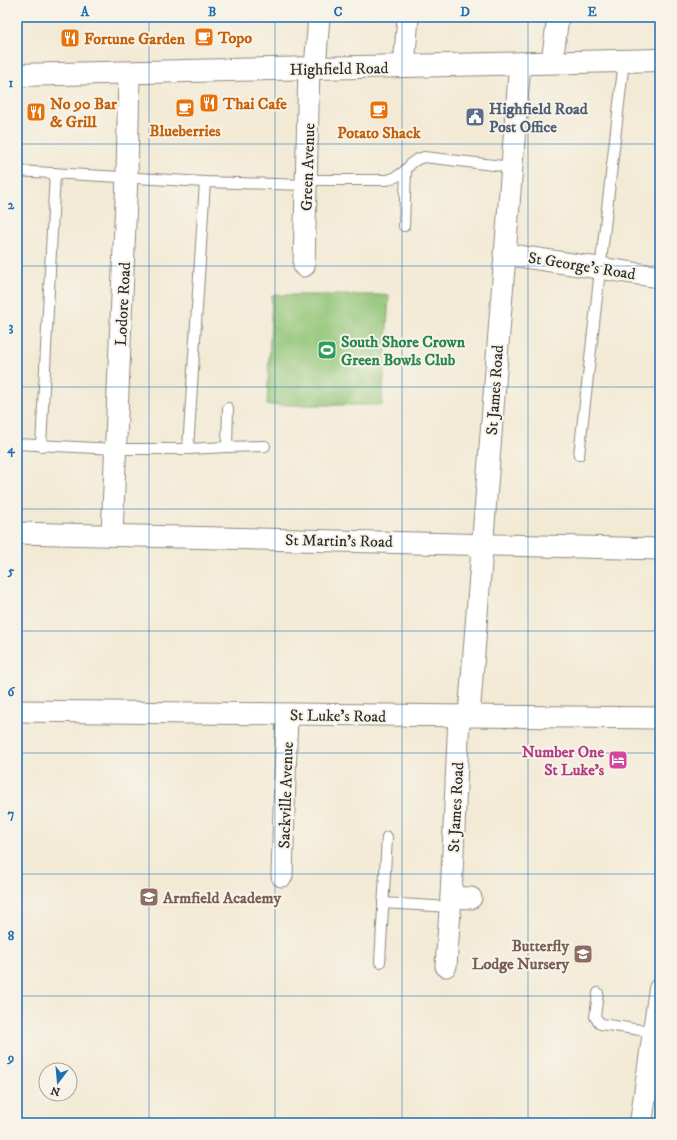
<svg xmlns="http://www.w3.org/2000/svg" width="677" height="1140" font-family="'IM FELL DW Pica',serif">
	<rect width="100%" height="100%" fill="#f7f3e8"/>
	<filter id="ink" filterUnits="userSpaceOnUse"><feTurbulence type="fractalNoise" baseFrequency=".025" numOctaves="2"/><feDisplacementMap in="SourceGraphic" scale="8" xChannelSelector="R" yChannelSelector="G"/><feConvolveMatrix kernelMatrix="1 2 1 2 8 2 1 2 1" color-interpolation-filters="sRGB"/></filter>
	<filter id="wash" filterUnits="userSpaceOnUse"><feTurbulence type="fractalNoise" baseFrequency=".012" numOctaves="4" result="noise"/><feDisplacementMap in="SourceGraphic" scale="16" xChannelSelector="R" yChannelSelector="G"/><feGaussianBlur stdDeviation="0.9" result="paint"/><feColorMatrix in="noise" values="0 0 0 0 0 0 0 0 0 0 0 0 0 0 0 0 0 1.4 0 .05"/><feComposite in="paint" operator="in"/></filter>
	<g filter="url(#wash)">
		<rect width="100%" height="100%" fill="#f3ead5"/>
		<polygon fill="#90c476" stroke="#5e7850" points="272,295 389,295 382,405 267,405"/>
	</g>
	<g filter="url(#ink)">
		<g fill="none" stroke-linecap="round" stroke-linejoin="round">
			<defs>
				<g id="lane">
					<polyline points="17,171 205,182 306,185"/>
					<path d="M306 180H387C391 179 395 178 399 175 411 168 407 162 424 157L511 167"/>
					<polyline points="404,226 406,170"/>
					<polyline points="17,444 115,449 188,449 205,182"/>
					<polyline points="41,446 55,173"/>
					<polyline points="227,447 265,446"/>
					<polyline points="188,449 227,447 228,408"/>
					<polyline points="579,455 624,60"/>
					<polyline points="383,903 450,907"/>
					<polyline points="380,962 387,837"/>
					<polyline points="598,993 595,1017 601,1024 654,1032"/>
				</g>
				<g id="street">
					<polyline points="552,62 558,17"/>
					<polyline points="404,66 408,17"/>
					<polyline points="315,68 319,17"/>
					<polyline points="504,254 660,277"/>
					<polyline points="304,266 309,68"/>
					<polyline points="17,533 660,549"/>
					<polyline points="112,535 127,176 129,73"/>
					<polyline points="17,711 660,718"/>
					<polyline points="459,716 451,897 471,898"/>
					<polyline points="469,716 520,63"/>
					<polyline points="282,876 287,714"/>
					<polyline points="446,966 451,897"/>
				</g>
				<g id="secondary">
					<polyline points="17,75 660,60"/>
					<polyline points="641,1123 660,989"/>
				</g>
			</defs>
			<use href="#lane" stroke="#8f8a80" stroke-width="12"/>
			<use href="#street" stroke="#8f8a80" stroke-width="23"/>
			<use href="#secondary" stroke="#8f8a80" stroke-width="24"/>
			<use href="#lane" stroke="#fff" stroke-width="10"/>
			<use href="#street" stroke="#fff" stroke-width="21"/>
			<use href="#secondary" stroke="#fff" stroke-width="22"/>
		</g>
	</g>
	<path fill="none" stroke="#1f6fb2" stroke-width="1" stroke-opacity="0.55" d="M149 17V1123M275 17V1123M402 17V1123M528 17V1123M17 144H660M17 266H660M17 387H660M17 509H660M17 631H660M17 753H660M17 874H660M17 996H660"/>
	<defs>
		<symbol id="cafe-square" viewBox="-11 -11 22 22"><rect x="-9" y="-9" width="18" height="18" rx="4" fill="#e8710a" stroke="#f7f3e8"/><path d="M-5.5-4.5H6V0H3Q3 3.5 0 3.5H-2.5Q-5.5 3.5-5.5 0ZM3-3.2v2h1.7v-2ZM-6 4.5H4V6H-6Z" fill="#fff"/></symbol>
		<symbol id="restaurant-square" viewBox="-11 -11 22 22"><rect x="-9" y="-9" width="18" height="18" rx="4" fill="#e8710a" stroke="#f7f3e8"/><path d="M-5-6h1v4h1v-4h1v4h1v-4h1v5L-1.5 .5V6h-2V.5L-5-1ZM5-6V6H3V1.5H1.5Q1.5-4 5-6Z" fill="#fff"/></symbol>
		<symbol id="civic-square" viewBox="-11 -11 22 22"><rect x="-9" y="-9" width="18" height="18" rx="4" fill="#5c6f8a" stroke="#f7f3e8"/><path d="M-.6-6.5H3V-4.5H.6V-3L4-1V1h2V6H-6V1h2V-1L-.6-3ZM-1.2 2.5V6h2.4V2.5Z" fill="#fff"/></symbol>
		<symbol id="stadium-square" viewBox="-11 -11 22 22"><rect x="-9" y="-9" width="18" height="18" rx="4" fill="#2e9e5b" stroke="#f7f3e8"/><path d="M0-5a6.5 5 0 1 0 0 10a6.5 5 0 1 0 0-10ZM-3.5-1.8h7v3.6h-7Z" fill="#fff"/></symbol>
		<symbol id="hotel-square" viewBox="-11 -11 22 22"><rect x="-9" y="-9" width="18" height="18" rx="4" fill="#d1479c" stroke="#f7f3e8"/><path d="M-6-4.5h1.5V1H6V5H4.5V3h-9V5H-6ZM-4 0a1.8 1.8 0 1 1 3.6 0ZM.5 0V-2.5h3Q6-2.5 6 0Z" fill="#fff"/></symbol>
		<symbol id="school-square" viewBox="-11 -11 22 22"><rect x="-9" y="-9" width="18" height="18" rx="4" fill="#8d6e63" stroke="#f7f3e8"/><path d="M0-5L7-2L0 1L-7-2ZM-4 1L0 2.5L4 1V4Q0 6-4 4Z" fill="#fff"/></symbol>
	</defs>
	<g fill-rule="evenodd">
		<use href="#cafe-square" x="193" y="26" width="22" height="22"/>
		<use href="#restaurant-square" x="59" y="27" width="22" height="22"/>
		<use href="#restaurant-square" x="198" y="92" width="22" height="22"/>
		<use href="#cafe-square" x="174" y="97" width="22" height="22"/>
		<use href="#cafe-square" x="368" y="99" width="22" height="22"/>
		<use href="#restaurant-square" x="25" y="101" width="22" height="22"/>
		<use href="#civic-square" x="464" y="106" width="22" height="22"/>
		<use href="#stadium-square" x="316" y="339" width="22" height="22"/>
		<use href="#hotel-square" x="607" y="749" width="22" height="22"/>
		<use href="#school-square" x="138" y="886" width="22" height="22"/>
		<use href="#school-square" x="572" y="943" width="22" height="22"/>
	</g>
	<g text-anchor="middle" stroke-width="4" stroke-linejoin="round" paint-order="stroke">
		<g font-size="16" font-weight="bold" fill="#c56008" stroke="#f7f3e8" text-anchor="start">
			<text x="218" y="43">Topo</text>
			<text x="84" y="44">Fortune Garden</text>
			<text x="50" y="109">No 90 Bar<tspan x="50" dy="18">&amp; Grill</tspan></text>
			<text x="223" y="109">Thai Cafe</text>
			<text x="185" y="136" text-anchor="middle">Blueberries</text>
			<text x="379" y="138" text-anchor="middle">Potato Shack</text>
		</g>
		<g font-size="16" fill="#2b2b2b" stroke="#f7f3e8">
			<text transform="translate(339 68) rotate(-1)" y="6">Highfield Road</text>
			<text transform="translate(307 167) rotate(-88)" y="6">Green Avenue</text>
			<text transform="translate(582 265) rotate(9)" y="6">St George's Road</text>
			<text transform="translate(122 304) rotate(-87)" y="6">Lodore Road</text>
			<text transform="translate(494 390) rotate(-86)" y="6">St James Road</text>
			<text transform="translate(339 540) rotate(1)" y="6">St Martin's Road</text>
			<text transform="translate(338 715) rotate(1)" y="6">St Luke's Road</text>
			<text transform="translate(285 795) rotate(-88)" y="6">Sackville Avenue</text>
			<text transform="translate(455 807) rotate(-87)" y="6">St James Road</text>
		</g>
		<g font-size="16" font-weight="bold" fill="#4e5e75" stroke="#f7f3e8" text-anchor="start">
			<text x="489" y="114">Highfield Road<tspan x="489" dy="18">Post Office</tspan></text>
		</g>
		<g font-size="16" font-weight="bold" fill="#27864d" stroke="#f7f3e8" text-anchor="start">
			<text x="341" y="347">South Shore Crown<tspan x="341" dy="18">Green Bowls Club</tspan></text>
		</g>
		<g font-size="16" font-weight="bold" fill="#b23c85" stroke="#f7f3e8" text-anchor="end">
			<text x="604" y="757">Number One<tspan x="604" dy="18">St Luke's</tspan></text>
		</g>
		<g font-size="16" font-weight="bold" fill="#785e54" stroke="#f7f3e8" text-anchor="start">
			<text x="163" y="903">Armfield Academy</text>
			<text x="569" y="951" text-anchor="end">Butterfly<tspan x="569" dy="18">Lodge Nursery</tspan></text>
		</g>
	</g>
	<rect width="677" height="1140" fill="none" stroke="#f7f3e8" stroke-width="44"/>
	<g transform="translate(58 1082) rotate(196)"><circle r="19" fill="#f7f3e8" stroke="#a5a39c"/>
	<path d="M0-3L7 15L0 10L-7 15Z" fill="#1f6fb2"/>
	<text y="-6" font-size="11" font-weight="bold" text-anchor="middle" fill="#2b2b2b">N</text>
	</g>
	<rect x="22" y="22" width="633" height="1096" fill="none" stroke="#1f6fb2" stroke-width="1.5"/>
	<g font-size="13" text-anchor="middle" font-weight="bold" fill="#1f6fb2">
		<text x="85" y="16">A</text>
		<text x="212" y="16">B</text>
		<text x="338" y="16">C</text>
		<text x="465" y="16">D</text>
		<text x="592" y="16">E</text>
		<text x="11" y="87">1</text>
		<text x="11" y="209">2</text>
		<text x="11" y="331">3</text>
		<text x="11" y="453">4</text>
		<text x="11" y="575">5</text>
		<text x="11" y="696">6</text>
		<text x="11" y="818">7</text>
		<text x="11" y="940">8</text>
		<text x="11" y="1062">9</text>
	</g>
</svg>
